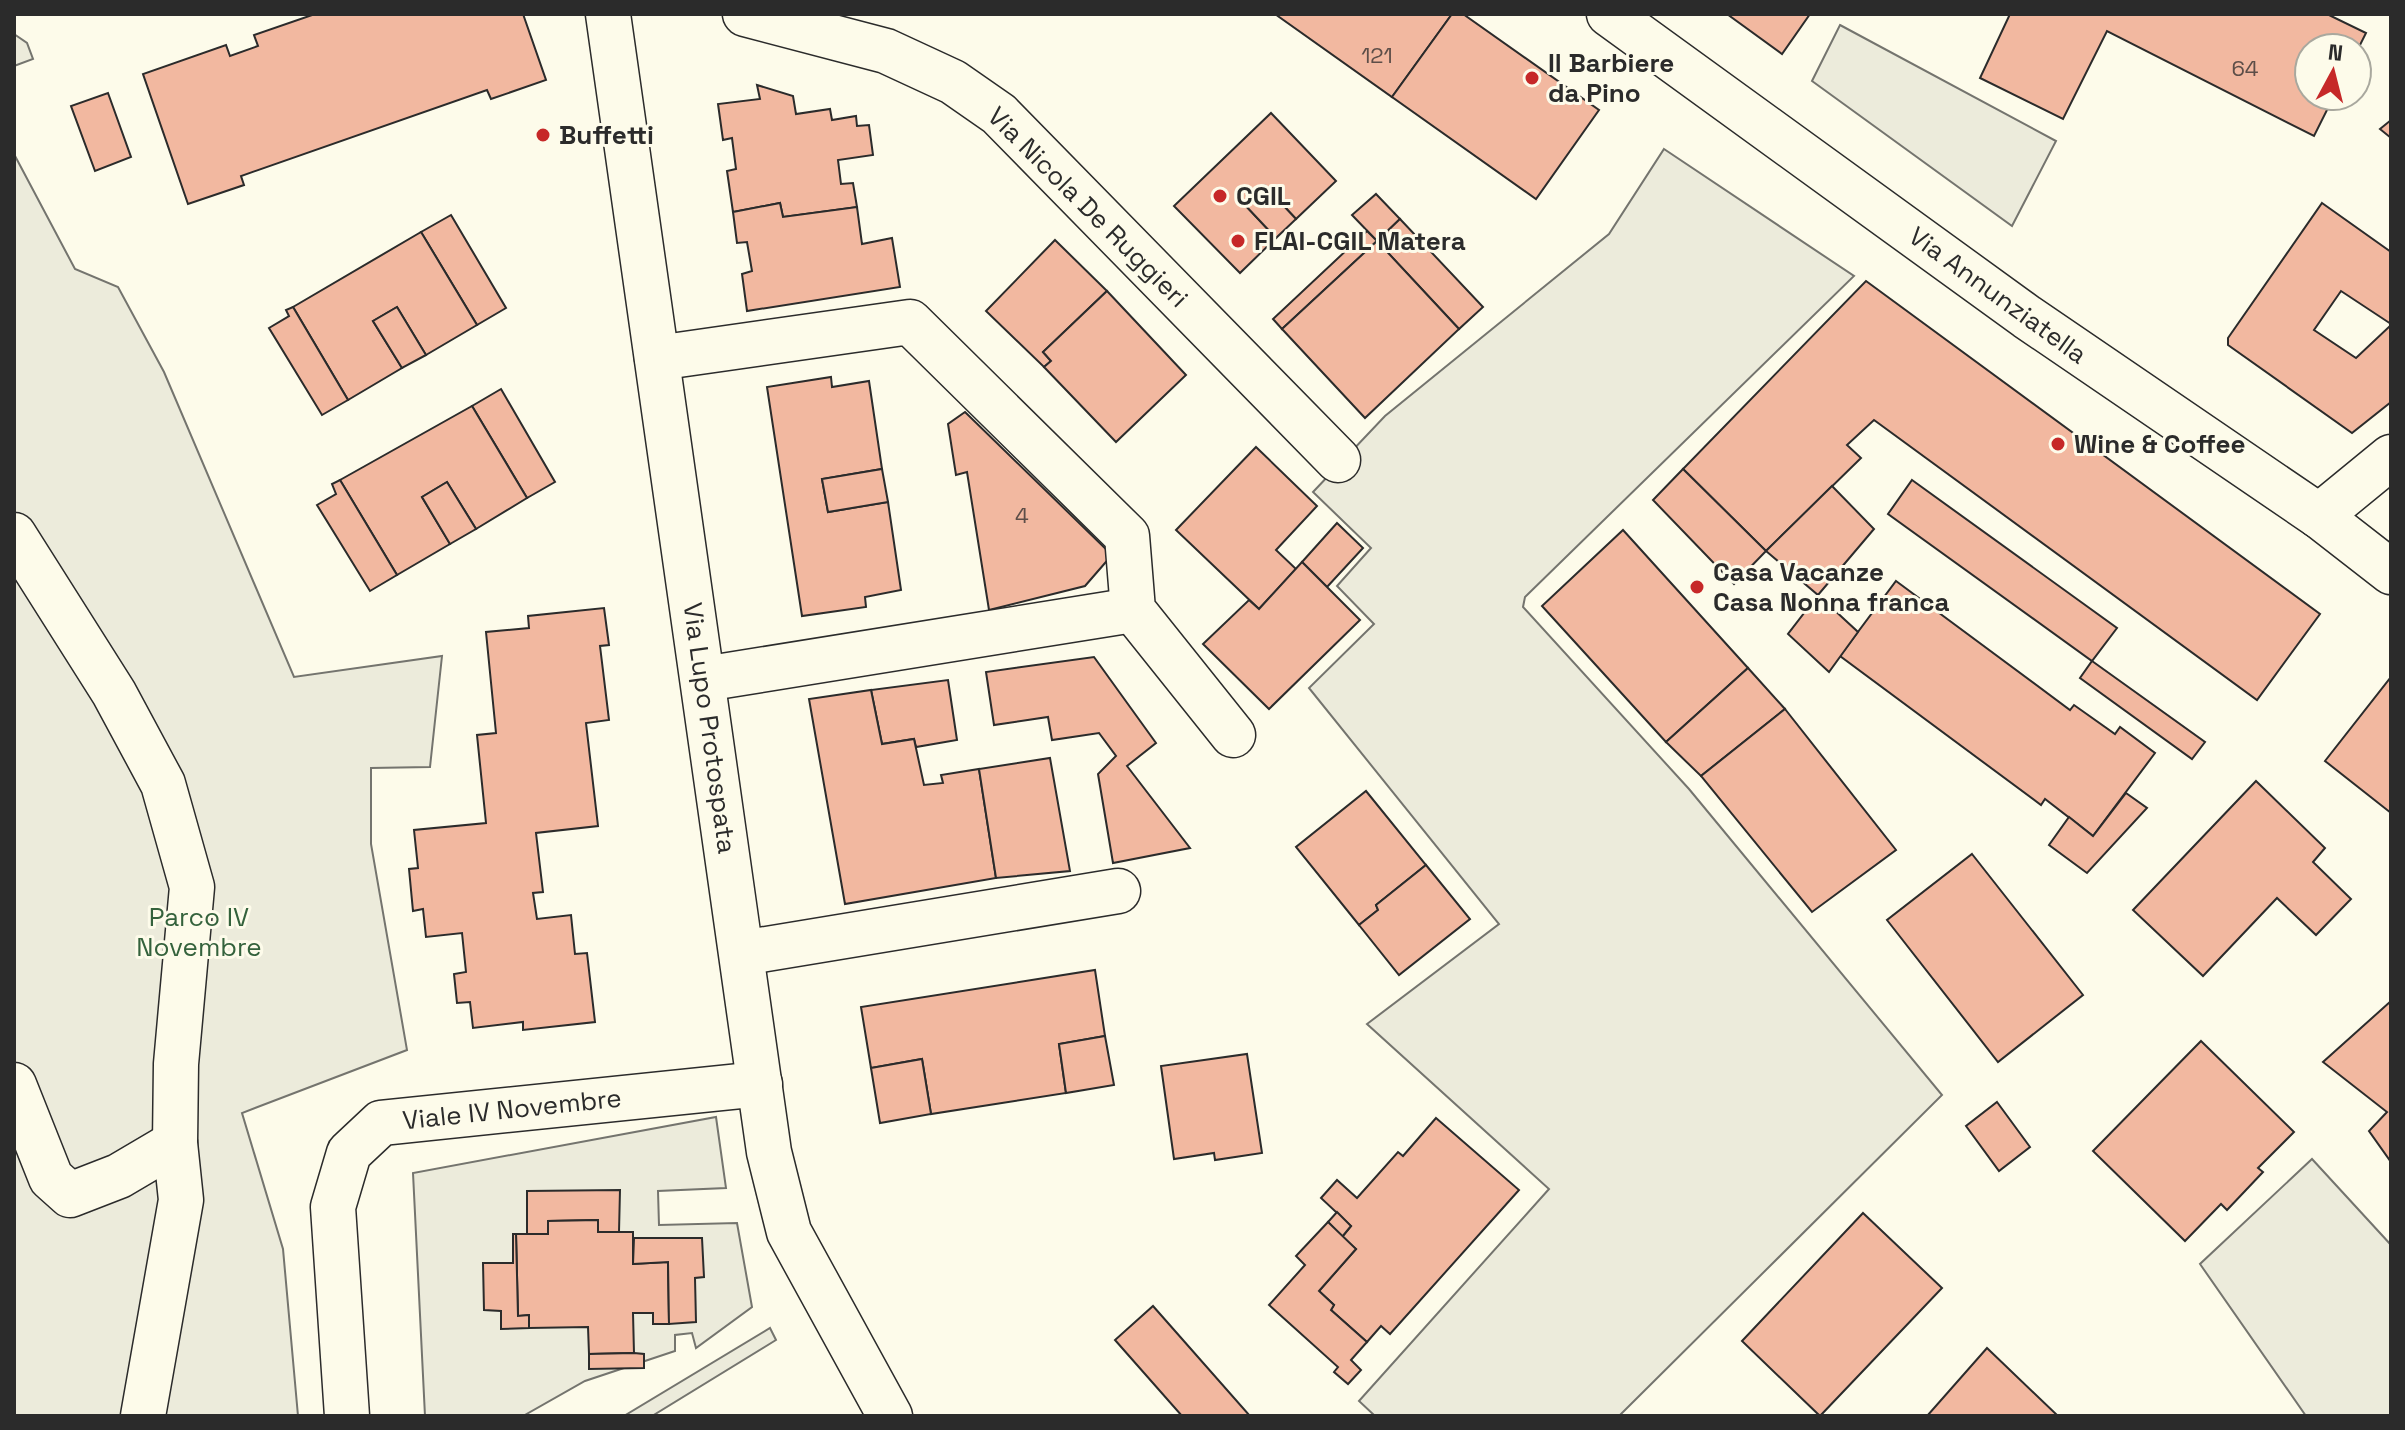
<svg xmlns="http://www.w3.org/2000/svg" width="2405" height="1430" font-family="'Space Grotesk',sans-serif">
	<rect width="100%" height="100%" fill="#fdfbea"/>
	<g fill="#ecebdb" stroke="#74746e" stroke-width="2">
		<polygon points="1840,25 2056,141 2012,226 1812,81"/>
		<polygon points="14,34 27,43 33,59 14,66"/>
		<polygon points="1664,149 1854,276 1525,597 1523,607 1689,789 1942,1095 1619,1416 1375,1416 1359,1401 1549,1189 1367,1024 1499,924 1309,688 1374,624 1337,586 1371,548 1313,492 1385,416 1609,234"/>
		<polygon points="14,154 75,269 118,287 164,372 294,677 442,656 430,767 371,768 371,844 407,1050 242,1113 283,1249 298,1416 14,1416"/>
		<polygon points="716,1117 726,1188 658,1191 659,1225 737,1223 752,1307 696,1348 692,1333 675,1335 675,1351 585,1381 523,1416 425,1416 413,1173"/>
		<polygon points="2312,1159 2391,1245 2391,1416 2306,1416 2200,1264"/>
		<polygon points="770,1328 776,1340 652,1416 624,1416"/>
	</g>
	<g fill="#f2b8a0" stroke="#2b2b2b" stroke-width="2">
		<polygon points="315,14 523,14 546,80 491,99 487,90 241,176 244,185 188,204 143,74 226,45 230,56 258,46 254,35"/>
		<polygon points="1275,14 1452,14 1392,97"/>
		<polygon points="1452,14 1463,14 1599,110 1536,199 1392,97"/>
		<polygon points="1727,14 1810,14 1782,54"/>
		<polygon points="2010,14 2327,14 2366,33 2357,51 2309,48 2309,96 2334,96 2314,136 2107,31 2063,119 1980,78"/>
		<polygon points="757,85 793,96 796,114 830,109 832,120 856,116 857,126 869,125 873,155 838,160 841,184 853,183 857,207 783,217 780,203 733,212 727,171 736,169 732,138 723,140 718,104 760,99"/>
		<polygon points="108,93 131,157 95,171 71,106"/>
		<polygon points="1271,113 1336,181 1296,219 1265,186 1245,205 1276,238 1240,273 1174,206"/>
		<polygon points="2391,120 2391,138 2380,129"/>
		<polygon points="1265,186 1296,219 1276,238 1245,205"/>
		<polygon points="1376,194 1400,219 1377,241 1352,215"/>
		<polygon points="780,203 783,217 857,207 862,244 892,238 900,287 747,311 742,274 752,271 747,242 737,243 733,212"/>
		<polygon points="2322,203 2391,252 2391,324 2341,291 2314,330 2356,358 2391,325 2391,402 2352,433 2228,345 2228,338"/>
		<polygon points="451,215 506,308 477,325 421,232"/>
		<polygon points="1400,219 1483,307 1459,329 1377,241"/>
		<polygon points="1367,231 1377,241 1282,329 1273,319"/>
		<polygon points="421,232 477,325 426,355 397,307 373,321 402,368 348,400 293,307"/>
		<polygon points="1055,240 1107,291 1043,352 1051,361 1044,367 986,311"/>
		<polygon points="1377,241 1459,329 1365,418 1282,329"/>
		<polygon points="1866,281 2320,614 2257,700 1874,420 1847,445 1861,458 1766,551 1683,469"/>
		<polygon points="1107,291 1186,375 1116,442 1044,367 1051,361 1043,352"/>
		<polygon points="293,307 348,400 322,415 269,328 289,316 286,310"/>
		<polygon points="397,307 426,355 402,368 373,321"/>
		<polygon points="831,377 832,387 869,381 882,469 822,479 828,512 888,502 901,590 865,597 866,607 802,616 767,387"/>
		<polygon points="501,389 555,482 527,498 472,406"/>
		<polygon points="472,406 527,498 476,529 447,482 422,497 450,544 397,575 340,480"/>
		<polygon points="965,412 1112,555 1085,586 989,610 967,472 956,475 948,424"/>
		<polygon points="1256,447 1317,506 1276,550 1296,569 1259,609 1176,530"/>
		<polygon points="882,469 888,502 828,512 822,479"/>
		<polygon points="1683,469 1766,551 1734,584 1653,500"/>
		<polygon points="340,480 397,575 370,591 317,505 336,494 332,484"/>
		<polygon points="1912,480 2117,628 2092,661 1888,514"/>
		<polygon points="447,482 476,529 450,544 422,497"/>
		<polygon points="1832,486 1874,529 1818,595 1766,551"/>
		<polygon points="1337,523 1363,548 1327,587 1302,562"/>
		<polygon points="1623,530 1748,668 1666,742 1542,606"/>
		<polygon points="1302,562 1360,620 1269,709 1203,644 1249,600 1259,609"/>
		<polygon points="1896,581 2070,710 2074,705 2115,734 2120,727 2155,753 2093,836 2045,799 2041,805 1840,656"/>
		<polygon points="1818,595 1858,632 1829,672 1788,634"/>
		<polygon points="604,608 609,645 600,646 609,720 586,723 598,826 536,833 543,892 533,893 537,919 571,915 575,954 587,953 595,1022 523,1030 523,1022 473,1028 470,1002 457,1003 454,974 466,972 462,933 426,937 423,909 413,911 409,869 418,868 414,830 486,823 477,735 496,733 486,632 529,628 528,616"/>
		<polygon points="1094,657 1156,743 1127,766 1190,848 1113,863 1098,774 1116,756 1099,733 1052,740 1048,717 994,725 986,672"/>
		<polygon points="2092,661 2205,742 2192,759 2080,678"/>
		<polygon points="1748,668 1785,709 1701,776 1666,742"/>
		<polygon points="2391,677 2391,813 2325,761"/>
		<polygon points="948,680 957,740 916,747 914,739 882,744 871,690"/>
		<polygon points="871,690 882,744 914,739 924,785 943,783 941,775 979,769 996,878 845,904 809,699"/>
		<polygon points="1785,709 1896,850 1812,912 1701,776"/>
		<polygon points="1050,758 1070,871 996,878 979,769"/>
		<polygon points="2256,781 2325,848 2313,862 2351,899 2316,935 2277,898 2203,976 2133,910"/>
		<polygon points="1366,791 1426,865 1376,905 1378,910 1359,925 1296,847"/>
		<polygon points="2126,793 2147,808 2087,873 2049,845 2069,817 2093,836"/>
		<polygon points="1972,854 2083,995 1998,1062 1887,920"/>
		<polygon points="1426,865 1470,919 1399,975 1359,925 1378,910 1376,905"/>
		<polygon points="1095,970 1105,1036 1059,1044 1066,1093 931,1114 922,1059 871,1068 861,1007"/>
		<polygon points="2391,1001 2391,1162 2369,1131 2387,1112 2323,1062"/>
		<polygon points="1105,1036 1114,1085 1066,1093 1059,1044"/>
		<polygon points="2201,1041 2294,1132 2258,1168 2263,1172 2227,1210 2221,1204 2185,1241 2093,1151"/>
		<polygon points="1247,1054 1262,1153 1215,1160 1214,1153 1174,1159 1161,1066"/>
		<polygon points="922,1059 931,1114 880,1123 871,1068"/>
		<polygon points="1997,1102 2030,1147 1999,1171 1966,1126"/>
		<polygon points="1436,1118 1519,1190 1390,1334 1381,1326 1367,1342 1331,1310 1334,1305 1319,1291 1356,1249 1342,1237 1351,1226 1321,1198 1337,1180 1357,1198 1398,1152 1403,1156"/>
		<polygon points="620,1190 619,1232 598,1232 598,1220 548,1221 548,1234 527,1234 527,1191"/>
		<polygon points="1337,1212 1351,1226 1342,1237 1328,1222"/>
		<polygon points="1863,1213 1942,1288 1820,1416 1742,1341"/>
		<polygon points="598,1220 598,1232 633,1232 633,1264 668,1262 669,1324 653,1324 653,1313 633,1313 634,1353 589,1354 588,1327 529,1328 529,1315 518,1316 516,1234 548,1234 548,1221"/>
		<polygon points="1328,1222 1356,1249 1319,1291 1334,1305 1331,1310 1367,1342 1351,1360 1361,1370 1348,1384 1334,1372 1338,1367 1269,1305 1305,1265 1296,1256"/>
		<polygon points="513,1234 516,1234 518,1316 529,1315 529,1328 501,1329 501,1311 484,1310 483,1263 513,1263"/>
		<polygon points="634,1238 702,1238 704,1277 695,1278 696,1322 669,1324 668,1262 633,1264"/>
		<polygon points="1153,1306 1250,1416 1182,1416 1115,1340"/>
		<polygon points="1987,1348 2058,1416 1927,1416"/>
		<polygon points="634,1353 644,1354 644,1368 589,1369 589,1354"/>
	</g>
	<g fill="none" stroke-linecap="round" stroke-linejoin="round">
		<defs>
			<g id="street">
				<polyline points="608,14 769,1152 789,1232 890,1416"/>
				<polyline points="745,14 886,51 953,82 999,114 1338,460"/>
				<polyline points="657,358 910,322 1127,536 1133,610 1233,735"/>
				<polyline points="2319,516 2391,457"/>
				<polyline points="14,535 114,693 163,784 192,887 176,1064 175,1143 181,1200 143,1416"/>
				<polyline points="704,679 1133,610"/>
				<polyline points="742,953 1118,891"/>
				<polyline points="14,1085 51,1178 70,1195 119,1176 175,1143"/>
				<polyline points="347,1416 333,1207 349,1153 381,1123 760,1084"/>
			</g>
			<polyline id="secondary" points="1609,14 2027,317 2319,516 2391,572"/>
		</defs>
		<use href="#street" stroke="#2b2b2b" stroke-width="47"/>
		<use href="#secondary" stroke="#2b2b2b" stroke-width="47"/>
		<use href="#street" stroke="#fdfbea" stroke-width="44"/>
		<use href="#secondary" stroke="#fdfbea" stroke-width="44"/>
	</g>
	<g fill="#c62828" stroke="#fdfbea" stroke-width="3">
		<circle cx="1532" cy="78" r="8"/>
		<circle cx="543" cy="135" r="8"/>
		<circle cx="1220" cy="196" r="8"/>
		<circle cx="1238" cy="241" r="8"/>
		<circle cx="2058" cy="444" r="8"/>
		<circle cx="1697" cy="587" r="8"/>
	</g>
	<g text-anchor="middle" stroke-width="6" stroke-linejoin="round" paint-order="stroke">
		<g font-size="22" fill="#5d4e48">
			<text x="1377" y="63">121</text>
			<text x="2245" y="76">64</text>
			<text x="1022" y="523">4</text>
		</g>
		<g font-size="26" font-weight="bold" fill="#2b2b2b" stroke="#fdfbea" text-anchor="start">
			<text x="1548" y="72">Il Barbiere<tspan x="1548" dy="30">da Pino</tspan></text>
			<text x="559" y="144">Buffetti</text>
			<text x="1236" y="205">CGIL</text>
			<text x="1254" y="250">FLAI-CGIL Matera</text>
			<text x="2074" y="453">Wine &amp; Coffee</text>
			<text x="1713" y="581">Casa Vacanze<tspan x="1713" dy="30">Casa Nonna franca</tspan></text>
		</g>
		<g font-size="26" fill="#2b2b2b" stroke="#fdfbea">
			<text transform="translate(1088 207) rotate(45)" y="9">Via Nicola De Ruggieri</text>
			<text transform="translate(1998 295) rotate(36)" y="9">Via Annunziatella</text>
			<text transform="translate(710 728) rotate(82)" y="9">Via Lupo Protospata</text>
			<text transform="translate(512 1109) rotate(-6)" y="9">Viale IV Novembre</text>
		</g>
		<g font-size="26" fill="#34623c" stroke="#fdfbea">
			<text x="199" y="926">Parco IV<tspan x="199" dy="30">Novembre</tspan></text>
		</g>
	</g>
	<rect width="2405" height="1430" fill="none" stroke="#2b2b2b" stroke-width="32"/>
	<g transform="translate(2333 72) rotate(7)"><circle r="38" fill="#fdfbea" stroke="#a9a89e" stroke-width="2"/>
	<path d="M0-6L14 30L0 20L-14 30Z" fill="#c62828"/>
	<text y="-12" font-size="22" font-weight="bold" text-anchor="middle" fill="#2b2b2b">N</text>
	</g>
</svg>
